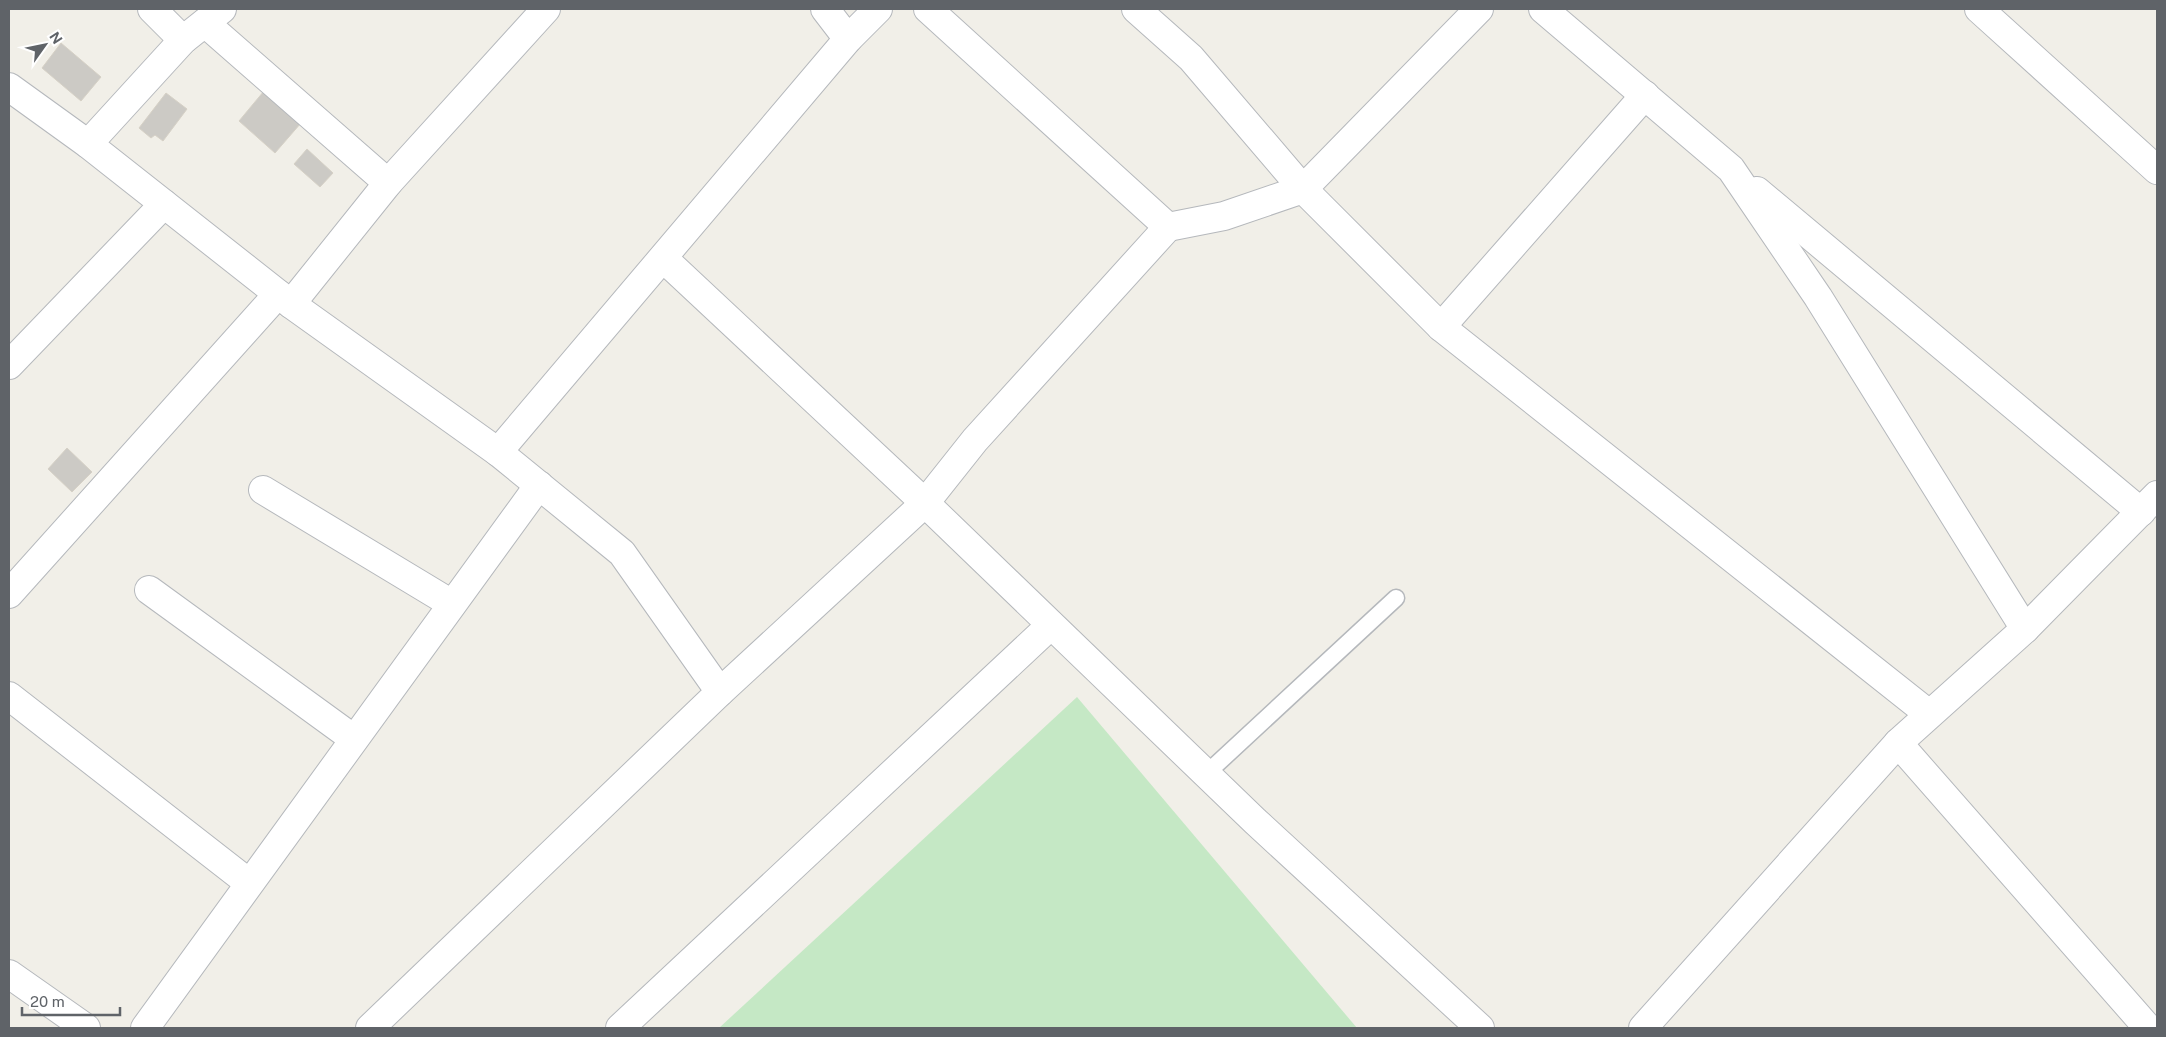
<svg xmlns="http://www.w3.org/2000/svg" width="2166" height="1037" font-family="'Public Sans',sans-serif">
	<rect width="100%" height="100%" fill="#f1efe8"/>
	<polygon fill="#c5e8c5" points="1077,697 1357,1028 719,1028"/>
	<g fill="#cccac5" stroke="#d6d1c6">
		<polygon points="61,43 101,77 81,101 42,68"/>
		<polygon points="264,91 301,123 275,153 239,121"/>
		<polygon points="166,93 187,109 163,141 155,135 151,138 139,128"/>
		<polygon points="307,149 333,173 320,187 294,164"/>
		<polygon points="67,448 92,472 72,492 48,469"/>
	</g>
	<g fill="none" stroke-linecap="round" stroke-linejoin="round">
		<defs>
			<polyline id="service" points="1206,774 1396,598"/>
			<g id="minor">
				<polyline points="152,9 183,40"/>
				<polyline points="222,9 183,40 88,144 291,304 498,452 622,553 720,692 370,1028"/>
				<polyline points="825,9 848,39"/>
				<polyline points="928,9 1168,227 1224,216 1303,189 1479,9"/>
				<polyline points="1136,9 1191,58 1303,189 1441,327 1929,714"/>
				<polyline points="1543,9 1731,169 1818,297 2025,629"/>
				<polyline points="1979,9 2157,170"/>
				<polyline points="205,23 388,183"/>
				<polyline points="9,87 88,144"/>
				<polyline points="1757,191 2141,512"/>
				<polyline points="663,258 925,503 1255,821 1480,1028"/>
				<polyline points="291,304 388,183 546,9"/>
				<polyline points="1441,327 1645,95"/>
				<polyline points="9,365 164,204"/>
				<polyline points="498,452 848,39 878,9"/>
				<polyline points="263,490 452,604"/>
				<polyline points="149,590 354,739"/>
				<polyline points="9,594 278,294"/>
				<polyline points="720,692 925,503 975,440 1168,227"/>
				<polyline points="9,696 249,883"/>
				<polyline points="1898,743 2148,1028"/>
				<polyline points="9,974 86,1028"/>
				<polyline points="145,1028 539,485"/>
				<polyline points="620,1028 1051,625"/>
				<polyline points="1643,1028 1898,743 2025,629 2157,495"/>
			</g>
		</defs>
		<use href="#service" stroke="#b5b8bc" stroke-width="19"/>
		<use href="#minor" stroke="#b5b8bc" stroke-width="30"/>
		<use href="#service" stroke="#fff" stroke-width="16"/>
		<use href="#minor" stroke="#fff" stroke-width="28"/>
	</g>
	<rect width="2166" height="1037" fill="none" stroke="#5f6368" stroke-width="20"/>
	<g transform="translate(45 45) rotate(57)" stroke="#ffffff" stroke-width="4" paint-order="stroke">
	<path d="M0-4L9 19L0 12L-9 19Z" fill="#5f6368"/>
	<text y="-8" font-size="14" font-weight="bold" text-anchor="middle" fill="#5f6368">N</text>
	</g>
	<path d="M22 1007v8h98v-8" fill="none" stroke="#5f6368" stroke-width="2.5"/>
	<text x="30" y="1007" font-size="15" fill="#5f6368" stroke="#ffffff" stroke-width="4" paint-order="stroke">20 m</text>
</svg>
